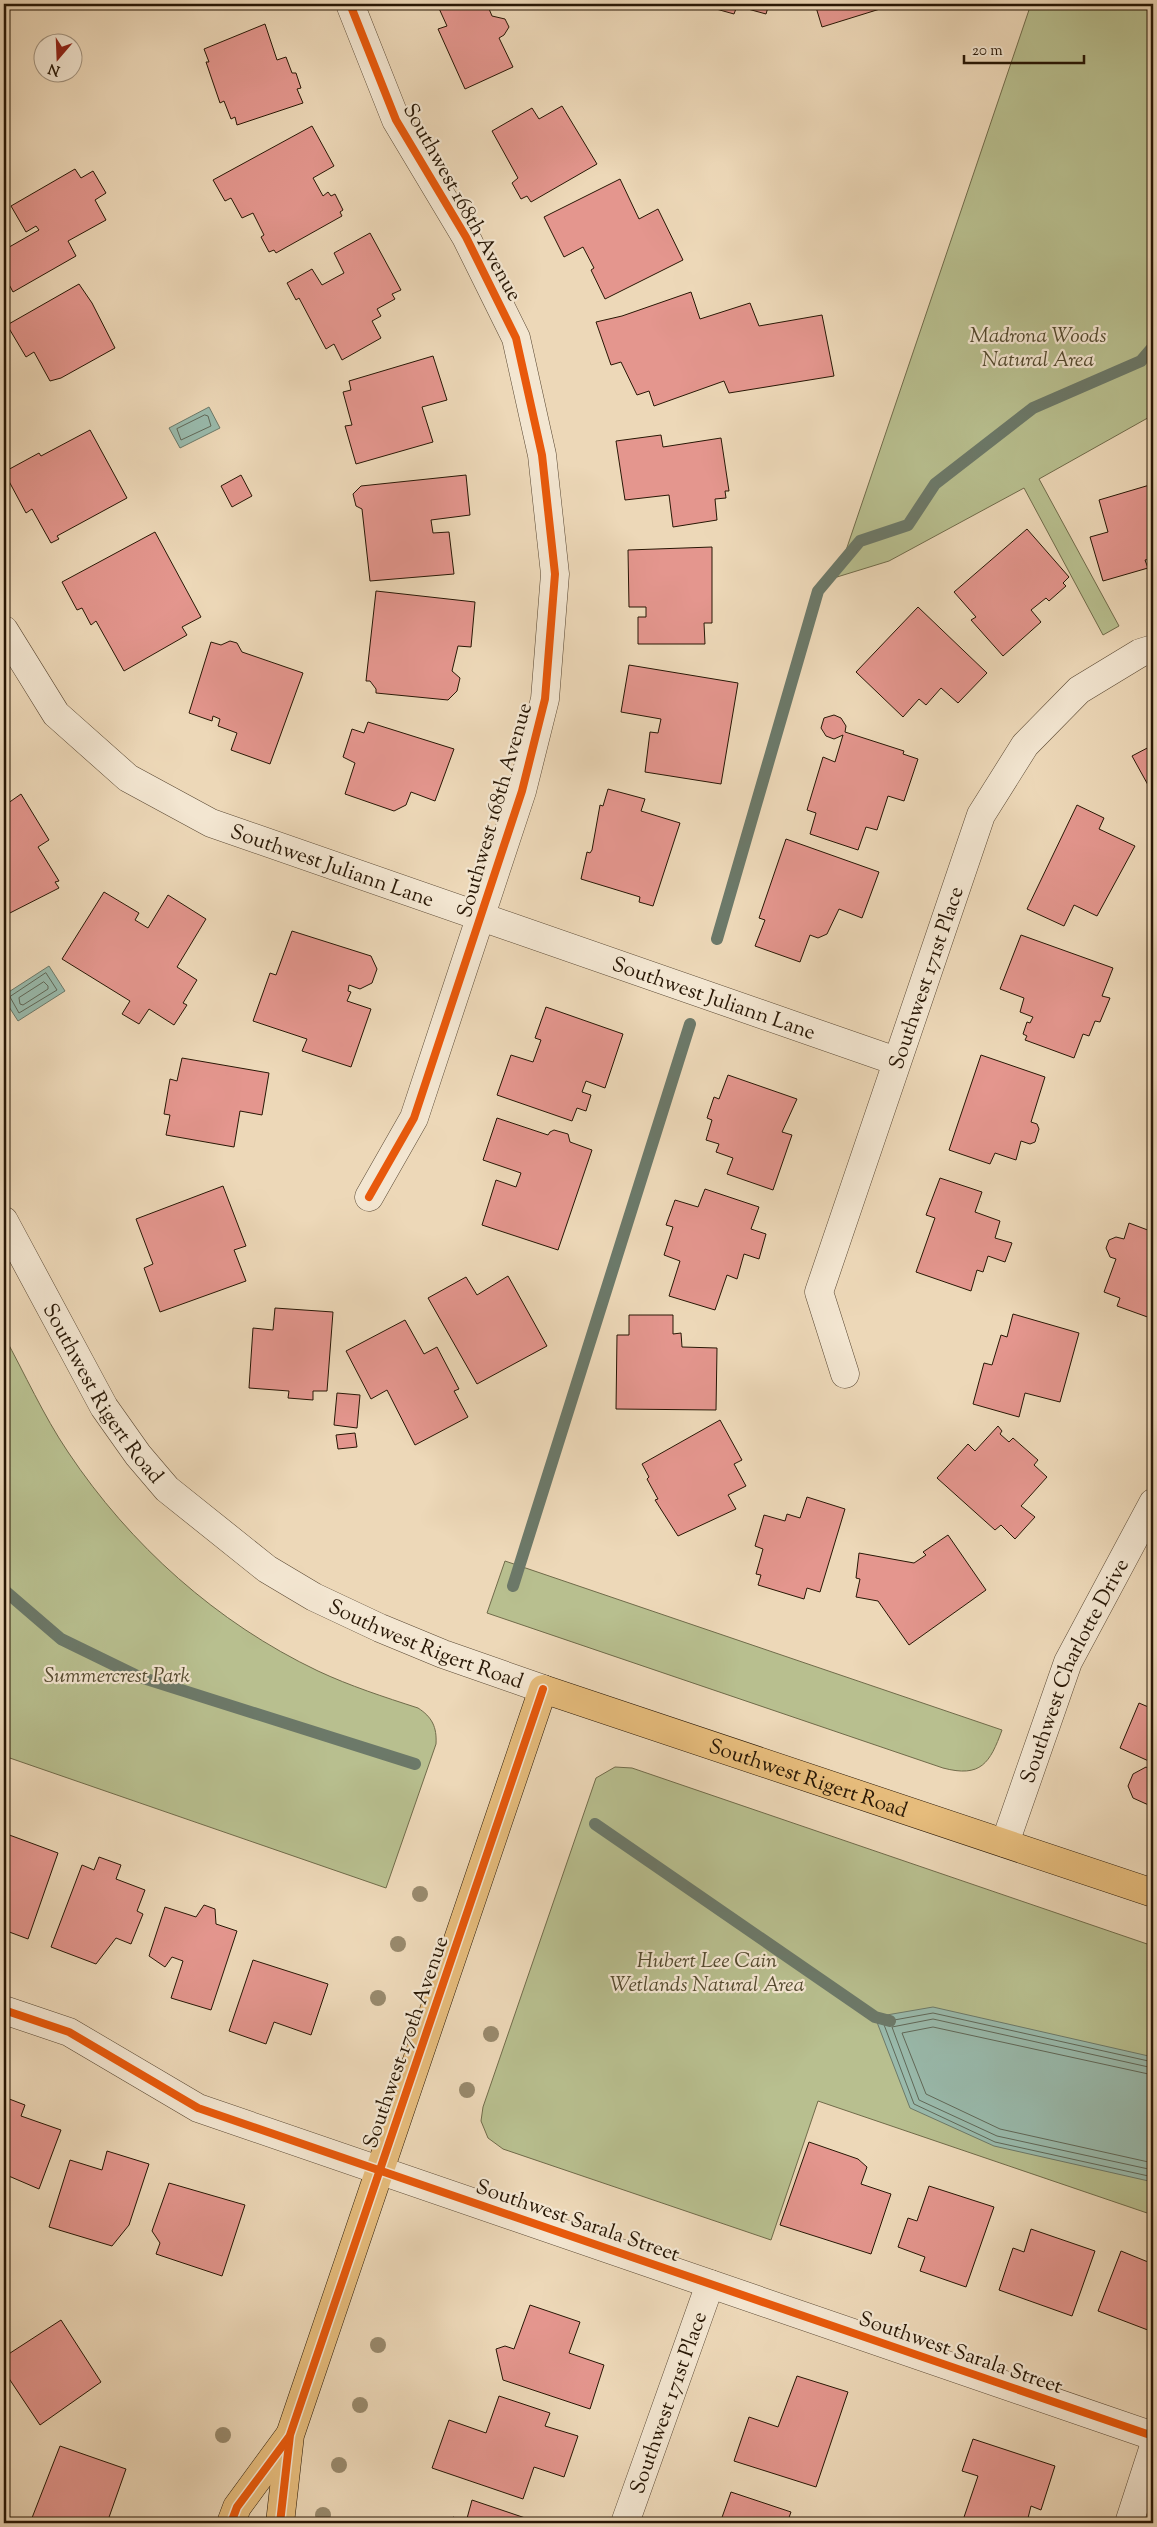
<svg xmlns="http://www.w3.org/2000/svg" width="1157" height="2527" font-family="'Sorts Mill Goudy',serif">
	<rect width="100%" height="100%" fill="#edd8b8"/>
	<filter id="stains"><feTurbulence type="fractalNoise" baseFrequency=".004" numOctaves="4"/><feColorMatrix values="0 0 0 0 .2 0 0 0 0 .09 0 0 0 0 .02 0 0 0 .5 -.17"/></filter>
	<radialGradient id="worn" r=".72"><stop offset=".6" stop-color="#630" stop-opacity="0"/><stop offset="1" stop-color="#630" stop-opacity=".3"/></radialGradient>
	<g fill="#b8bf8f" stroke="#706b4a">
		<polygon points="1031,4 1153,4 1153,415 1039,479 1119,626 1103,635 1024,488 889,561 837,577"/>
		<path d="M4 1336C25 1374 43 1415 68 1452 130 1545 217 1623 318 1671 350 1686 384 1697 418 1708 432 1717 437 1727 436 1744L386 1888 4 1756Z"/>
		<path d="M505 1561 1002 1730C990 1763 981 1778 943 1768L487 1613Z"/>
		<polygon points="615,1767 632,1768 1153,1946 1153,2215 818,2101 771,2240 503,2149 488,2138 481,2121 483,2107 596,1778"/>
	</g>
	<g fill="#99baac" stroke="#6c7969">
		<polygon points="209,407 220,428 180,448 169,428"/>
		<polygon points="49,966 65,991 18,1021 4,999 4,995"/>
		<polygon points="933,2007 1153,2057 1153,2182 994,2146 910,2108 875,2017"/>
	</g>
	<g fill="none" stroke-linecap="round" stroke-linejoin="round">
		<g stroke="#606858" stroke-width="1">
			<polygon points="205,415 208,416 211,426 181,440 177,429"/>
			<polygon points="46,973 57,990 19,1013 10,997"/>
			<polygon points="44,982 48,986 48,989 23,1005 20,1004 19,998"/>
			<polyline points="1153,2062 933,2013 883,2022 914,2104 995,2142 1153,2177"/>
			<polyline points="1153,2068 933,2019 892,2027 919,2100 997,2136 1153,2170"/>
			<polyline points="1153,2075 933,2027 902,2033 926,2094 1000,2129 1153,2163"/>
		</g>
		<g stroke="#6c7969" stroke-width="12">
			<polyline points="717,939 818,591 860,541 908,525 935,484 1033,408 1141,361 1153,347"/>
			<polyline points="513,1586 690,1024"/>
			<polyline points="4,1590 61,1639 137,1676 415,1764"/>
			<polyline points="595,1824 875,2017 890,2021"/>
		</g>
	</g>
	<g fill="#e4968e" stroke="#281705">
		<polygon points="437,4 487,4 492,16 505,19 509,27 504,35 499,38 513,67 465,89 438,29 447,26"/>
		<polygon points="710,4 769,4 766,14 737,6 734,14 709,7"/>
		<polygon points="815,4 896,4 822,27"/>
		<polygon points="265,24 277,60 286,57 292,73 296,73 301,88 297,89 303,103 237,125 235,117 231,119 224,101 220,103 206,62 209,62 204,49"/>
		<polygon points="562,106 597,164 531,202 527,196 521,199 512,183 518,178 492,131 532,108 539,119"/>
		<polygon points="312,126 334,166 313,178 323,196 328,192 331,196 335,194 343,210 340,212 342,216 276,253 274,250 269,252 261,237 264,235 253,213 242,218 231,198 225,201 213,180"/>
		<polygon points="75,169 81,178 93,171 106,193 95,200 106,220 68,241 76,256 13,292 4,275 4,250 39,230 36,226 26,232 11,206"/>
		<polygon points="620,179 639,219 658,209 683,260 605,299 591,270 594,268 583,247 564,257 544,217"/>
		<polygon points="370,233 401,290 392,294 395,299 377,309 381,316 372,321 381,338 342,360 334,344 326,349 299,298 296,300 287,283 312,269 322,285 344,273 334,253"/>
		<polygon points="79,284 92,303 115,348 61,378 50,381 34,352 26,357 7,325"/>
		<polygon points="691,292 700,319 750,303 759,326 822,315 834,376 729,393 724,381 654,406 649,391 637,395 621,362 611,365 596,322 622,316"/>
		<polygon points="433,356 447,400 422,407 433,442 356,464 345,426 352,425 343,392 351,390 349,381"/>
		<polygon points="90,430 127,498 57,536 59,539 51,543 32,509 26,513 4,472 39,453 41,456"/>
		<polygon points="661,435 663,447 721,438 729,491 725,491 726,498 715,499 717,520 673,527 669,495 625,500 616,441"/>
		<polygon points="241,475 252,496 232,507 221,486"/>
		<polygon points="466,475 470,515 431,520 433,533 449,532 454,574 370,581 362,509 356,506 353,494 361,486"/>
		<polygon points="1153,484 1153,555 1149,551 1150,559 1145,560 1148,568 1103,581 1090,537 1108,532 1099,500"/>
		<polygon points="1027,529 1069,577 1063,583 1066,586 1049,601 1046,598 1031,610 1041,622 1003,656 971,620 976,617 954,592"/>
		<polygon points="155,532 201,617 182,627 187,635 124,671 96,621 91,625 82,608 77,610 62,582"/>
		<polygon points="712,547 712,623 704,623 705,644 638,644 638,617 646,617 646,607 629,607 628,550"/>
		<polygon points="376,591 475,602 471,647 458,646 452,671 460,678 457,691 448,700 376,693 376,689 370,681 366,681"/>
		<polygon points="918,607 987,673 958,703 941,688 926,705 919,699 903,717 856,672"/>
		<polygon points="230,641 237,643 242,652 303,673 270,764 231,750 237,733 218,726 220,719 213,716 212,721 189,713 211,642 221,645"/>
		<polygon points="629,665 738,683 721,784 645,772 650,732 658,733 661,719 621,712"/>
		<polygon points="834,715 841,718 846,726 845,732 904,751 903,754 918,759 904,801 888,796 877,830 866,827 858,850 810,834 816,813 807,810 823,757 835,762 843,735 834,739 826,736 821,728 824,718"/>
		<polygon points="368,722 454,749 435,801 411,792 406,805 394,811 345,794 355,763 343,757 352,729 364,733"/>
		<polygon points="1153,745 1153,794 1132,756"/>
		<polygon points="608,789 645,799 641,811 680,823 653,906 639,902 640,897 581,879 587,852 590,853 592,850 600,805 603,806"/>
		<polygon points="21,794 49,840 38,847 59,881 55,882 59,888 4,916 4,806"/>
		<polygon points="1077,805 1104,818 1099,829 1135,846 1097,916 1074,905 1064,926 1027,909"/>
		<polygon points="786,839 879,872 862,918 839,909 827,934 818,938 810,935 800,962 755,946 765,920 759,918"/>
		<polygon points="104,892 139,913 135,920 148,928 168,895 206,919 177,967 197,980 183,1003 187,1005 174,1025 149,1009 139,1024 122,1014 130,1001 62,959"/>
		<polygon points="292,931 371,956 377,969 372,983 360,989 349,985 348,991 351,992 347,1001 371,1009 351,1067 302,1051 307,1039 253,1021 270,973 276,975"/>
		<polygon points="1021,935 1113,968 1102,996 1110,998 1100,1022 1095,1021 1089,1036 1083,1034 1074,1058 1025,1040 1027,1036 1023,1034 1027,1022 1030,1023 1033,1017 1020,1012 1024,998 1000,989"/>
		<polygon points="546,1007 623,1034 605,1088 586,1081 582,1092 591,1095 586,1111 577,1108 572,1121 497,1095 511,1055 533,1062 541,1040 535,1038"/>
		<polygon points="981,1055 1045,1077 1031,1122 1037,1124 1039,1129 1035,1142 1030,1144 1021,1141 1016,1160 995,1153 990,1164 949,1150"/>
		<polygon points="182,1058 269,1073 262,1115 240,1111 234,1147 166,1135 170,1115 164,1114 170,1079 177,1081"/>
		<polygon points="728,1075 797,1099 782,1132 792,1135 773,1190 727,1174 733,1158 716,1152 719,1144 706,1140 712,1120 707,1118 714,1097 719,1099"/>
		<polygon points="497,1118 548,1135 550,1132 554,1130 568,1134 570,1142 592,1150 558,1250 482,1225 496,1180 516,1187 521,1173 483,1160"/>
		<polygon points="940,1178 982,1192 975,1212 1000,1221 995,1238 1012,1243 1005,1262 988,1256 983,1272 977,1270 971,1291 916,1272 935,1218 926,1215"/>
		<polygon points="223,1186 246,1246 234,1250 246,1281 160,1312 144,1268 153,1264 136,1219"/>
		<polygon points="705,1189 759,1207 751,1229 766,1234 759,1259 744,1254 737,1279 727,1275 715,1310 669,1296 680,1261 664,1255 673,1227 666,1225 675,1200 698,1207"/>
		<polygon points="1129,1223 1153,1232 1153,1319 1117,1306 1120,1298 1104,1292 1116,1259 1110,1257 1106,1248 1109,1240 1116,1237 1124,1239"/>
		<polygon points="508,1276 547,1346 477,1384 428,1298 466,1277 477,1295"/>
		<polygon points="275,1308 333,1312 327,1391 313,1391 313,1400 288,1398 289,1391 249,1388 253,1328 273,1330"/>
		<polygon points="1013,1314 1079,1333 1060,1402 1025,1393 1019,1417 973,1404 984,1363 992,1365 1001,1335 1007,1337"/>
		<polygon points="629,1315 673,1315 673,1334 681,1333 682,1347 717,1348 716,1410 616,1409 617,1335 629,1335"/>
		<polygon points="405,1320 424,1354 437,1347 459,1389 454,1391 468,1417 415,1445 387,1390 371,1399 346,1351"/>
		<polygon points="337,1393 360,1395 357,1428 334,1425"/>
		<polygon points="720,1420 742,1460 734,1464 746,1486 728,1495 736,1509 678,1536 655,1500 658,1499 647,1479 649,1477 642,1464"/>
		<polygon points="998,1426 1002,1431 1000,1434 1009,1442 1013,1438 1038,1460 1034,1465 1047,1477 1021,1506 1035,1517 1015,1539 1001,1525 995,1530 937,1478 968,1444 975,1451"/>
		<polygon points="355,1433 357,1447 338,1449 336,1435"/>
		<polygon points="807,1497 845,1509 820,1592 807,1588 804,1599 758,1585 761,1575 756,1574 763,1549 755,1546 764,1515 785,1521 787,1514 800,1518"/>
		<polygon points="948,1535 986,1590 909,1645 878,1601 856,1597 860,1579 856,1578 859,1553 914,1563 926,1555 923,1552"/>
		<polygon points="1139,1703 1153,1709 1153,1763 1120,1748"/>
		<polygon points="1153,1766 1153,1807 1133,1798 1128,1786 1133,1774 1146,1767 1151,1770"/>
		<polygon points="4,1833 58,1853 28,1939 4,1930"/>
		<polygon points="99,1857 121,1865 116,1879 145,1890 137,1911 143,1914 131,1944 116,1938 96,1964 51,1947 82,1865 94,1870"/>
		<polygon points="204,1905 215,1909 216,1924 237,1931 211,2010 171,1998 183,1961 172,1957 165,1967 149,1956 165,1907 196,1917"/>
		<polygon points="253,1960 328,1984 311,2035 274,2022 266,2044 229,2031"/>
		<polygon points="4,2097 25,2105 21,2116 61,2130 39,2189 4,2174"/>
		<polygon points="809,2142 858,2159 867,2167 861,2184 891,2194 871,2254 780,2225"/>
		<polygon points="107,2151 149,2164 129,2225 112,2246 49,2227 70,2160 102,2170"/>
		<polygon points="169,2183 245,2205 222,2276 156,2254 160,2243 152,2231"/>
		<polygon points="929,2186 994,2207 966,2287 920,2271 925,2257 898,2247 908,2218 917,2221"/>
		<polygon points="1031,2229 1095,2251 1072,2316 999,2290 1013,2248 1024,2252"/>
		<polygon points="1121,2251 1153,2264 1153,2332 1098,2311"/>
		<polygon points="530,2305 580,2322 569,2353 604,2365 590,2409 503,2380 496,2349 505,2346 514,2349"/>
		<polygon points="61,2320 101,2382 40,2425 4,2371 4,2357"/>
		<polygon points="797,2376 848,2392 816,2487 734,2461 749,2417 778,2427"/>
		<polygon points="499,2396 550,2413 545,2426 578,2436 564,2477 534,2467 523,2499 432,2468 449,2420 486,2433"/>
		<polygon points="973,2439 1055,2466 1041,2510 1031,2506 1028,2518 1044,2523 962,2523 978,2476 962,2471"/>
		<polygon points="60,2446 126,2469 107,2523 95,2519 94,2523 30,2523"/>
		<polygon points="731,2492 791,2512 787,2523 720,2523"/>
		<polygon points="472,2500 540,2523 448,2523 453,2517 466,2522"/>
	</g>
	<g fill="none" stroke-linecap="round" stroke-linejoin="round">
		<defs>
			<g id="minor">
				<polyline points="350,4 396,120 466,237 516,338 542,455 555,574 545,699 522,791 414,1118 369,1197"/>
				<path id="s1" d="M4 630 56 714 128 778 211 823 896 1061"/>
				<path id="s2" d="M4 1221 104 1407 138 1455 167 1489 267 1569 314 1597 380 1628 443 1654 543 1689"/>
				<path id="s3" d="M845 1374 819 1292 981 815 1025 745 1079 690 1140 653 1153 649"/>
				<path id="s4" d="M1005 1843 1068 1662 1153 1503"/>
				<polyline points="4,2010 69,2032 198,2108 1153,2436"/>
				<path id="s5" d="M625 2523 710 2284"/>
				<polyline points="1129,2523 1153,2449"/>
			</g>
			<g id="major">
				<polyline points="231,2523 237,2507 289,2436"/>
				<path id="s6" d="M280 2523 290 2435 543 1689 1153 1893"/>
			</g>
		</defs>
		<use href="#minor" stroke="#594732" stroke-width="29"/>
		<use href="#major" stroke="#281705" stroke-width="29"/>
		<use href="#minor" stroke="#f3e6d1" stroke-width="28"/>
		<use href="#major" stroke="#e6bc7c" stroke-width="28"/>
		<defs>
			<g id="cycleway">
				<polyline points="350,4 396,120 466,237 516,338 542,455 555,574 545,699 522,791 414,1118 369,1197"/>
				<polyline points="4,2010 69,2032 198,2108 1153,2436"/>
				<polyline points="231,2523 237,2507 289,2437"/>
				<polyline points="280,2523 290,2435 543,1689"/>
			</g>
		</defs>
		<use href="#cycleway" stroke="#f3e6d1" stroke-width="11"/>
		<use href="#cycleway" stroke="#e8590c" stroke-width="8"/>
	</g>
	<g fill="#98896c">
		<circle cx="420" cy="1894" r="8"/>
		<circle cx="398" cy="1944" r="8"/>
		<circle cx="378" cy="1998" r="8"/>
		<circle cx="491" cy="2034" r="8"/>
		<circle cx="467" cy="2090" r="8"/>
		<circle cx="378" cy="2345" r="8"/>
		<circle cx="360" cy="2405" r="8"/>
		<circle cx="223" cy="2435" r="8"/>
		<circle cx="339" cy="2465" r="8"/>
		<circle cx="323" cy="2515" r="8"/>
	</g>
	<g text-anchor="middle" stroke-width="4.5" stroke-linejoin="round" paint-order="stroke">
		<g font-size="21" fill="#281705" stroke="#f3e6d1">
			<text transform="translate(463 202) rotate(61)" y="7">Southwest 168th Avenue</text>
			<text transform="translate(494 810) rotate(-74)" y="7">Southwest 168th Avenue</text>
			<text dy="7" stroke="none"><textPath href="#s1" startOffset="418">Southwest Juliann Lane</textPath></text>
			<text dy="7" stroke="none"><textPath href="#s3" startOffset="418">Southwest 171st Place</textPath></text>
			<text dy="7" stroke="none"><textPath href="#s1" startOffset="822">Southwest Juliann Lane</textPath></text>
			<text dy="7" stroke="none"><textPath href="#s2" startOffset="199">Southwest Rigert Road</textPath></text>
			<text dy="7" stroke="none"><textPath href="#s2" startOffset="619">Southwest Rigert Road</textPath></text>
			<text dy="7" stroke="none"><textPath href="#s4" startOffset="186">Southwest Charlotte Drive</textPath></text>
			<text dy="7" stroke="none"><textPath href="#s6" startOffset="1156">Southwest Rigert Road</textPath></text>
			<text transform="translate(405 2042) rotate(-71)" y="7">Southwest 170th Avenue</text>
			<text transform="translate(578 2220) rotate(19)" y="7">Southwest Sarala Street</text>
			<text transform="translate(961 2352) rotate(19)" y="7">Southwest Sarala Street</text>
			<text dy="7" stroke="none"><textPath href="#s5" startOffset="128">Southwest 171st Place</textPath></text>
		</g>
		<g font-size="21" font-style="italic" fill="#53492e" stroke="#f3e6d1">
			<text x="1038" y="342">Madrona Woods<tspan x="1038" dy="24">Natural Area</tspan></text>
			<text x="117" y="1682">Summercrest Park</text>
			<text x="707" y="1967">Hubert Lee Cain<tspan x="707" dy="24">Wetlands Natural Area</tspan></text>
		</g>
	</g>
	<rect width="1157" height="2527" fill="none" stroke="#edd8b8" stroke-width="20"/>
	<rect x="5" y="5" width="1147" height="2517" fill="none" stroke="#281705" stroke-width="2.5"/>
	<rect x="10" y="10" width="1137" height="2507" fill="none" stroke="#281705"/>
	<g transform="translate(58 58) rotate(199)"><circle r="24" fill="#f3e6d1" stroke="#a2937f"/>
	<path d="M0-4L9 19L0 12L-9 19Z" fill="#8f2418"/>
	<text y="-8" font-size="14" font-weight="bold" text-anchor="middle" fill="#281705">N</text>
	</g>
	<path d="M964 55v8h120v-8" fill="none" stroke="#281705" stroke-width="2.5"/>
	<text x="972" y="55" font-size="15" fill="#281705" stroke="#f3e6d1" stroke-width="4" paint-order="stroke">20 m</text>
	<rect width="100%" height="100%" filter="url(#stains)"/>
	<rect width="100%" height="100%" fill="url(#worn)"/>
</svg>
